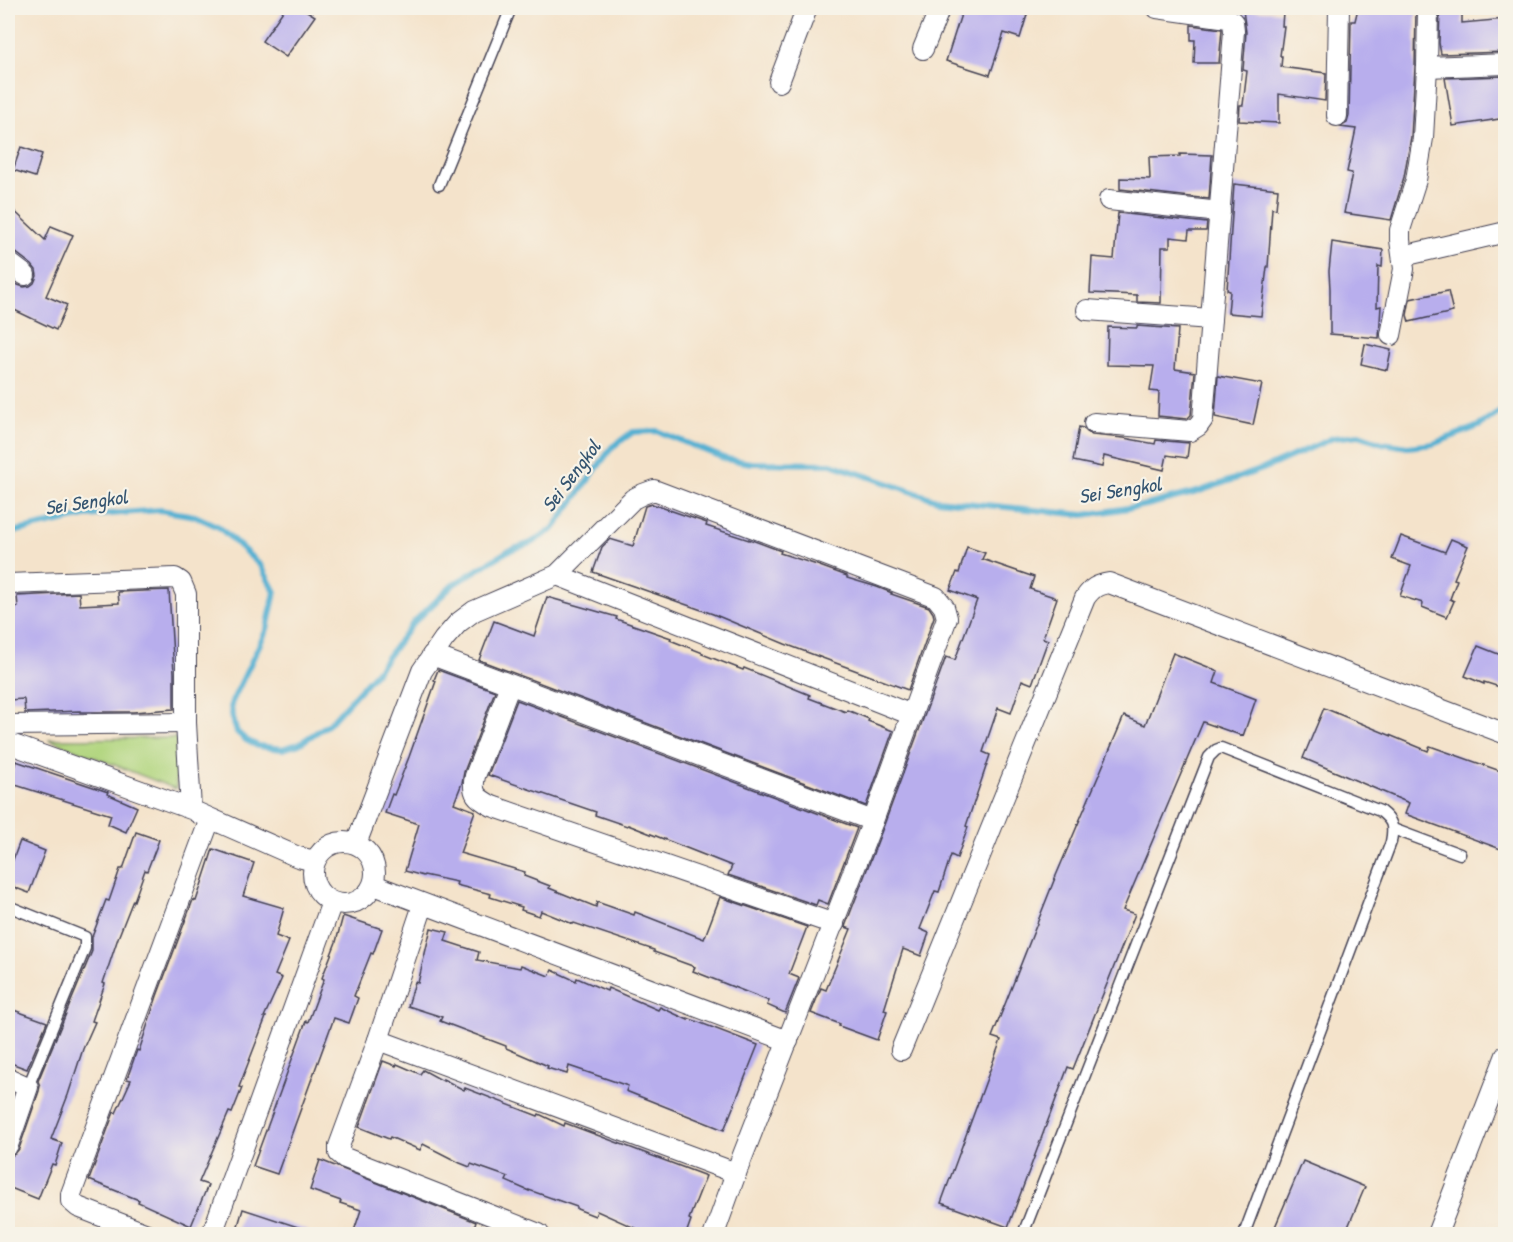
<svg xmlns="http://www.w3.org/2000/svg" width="1513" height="1242" font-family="'Patrick Hand',sans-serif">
	<rect width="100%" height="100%" fill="#f7f3e8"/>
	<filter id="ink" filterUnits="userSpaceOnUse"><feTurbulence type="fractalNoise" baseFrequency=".0167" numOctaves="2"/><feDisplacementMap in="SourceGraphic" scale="12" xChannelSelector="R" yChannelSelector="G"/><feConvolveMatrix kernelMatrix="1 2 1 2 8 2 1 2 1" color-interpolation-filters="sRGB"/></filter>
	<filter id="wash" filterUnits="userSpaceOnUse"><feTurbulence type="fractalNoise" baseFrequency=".008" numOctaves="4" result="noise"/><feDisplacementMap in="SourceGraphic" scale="24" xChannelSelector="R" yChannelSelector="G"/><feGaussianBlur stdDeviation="1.35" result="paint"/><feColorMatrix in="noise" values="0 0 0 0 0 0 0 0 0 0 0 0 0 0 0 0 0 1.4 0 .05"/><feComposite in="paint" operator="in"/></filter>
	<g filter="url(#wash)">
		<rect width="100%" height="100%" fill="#f4e3cb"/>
		<polygon fill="#b1d57e" stroke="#6a7c5c" stroke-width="1.5" points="176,738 176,789 48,739"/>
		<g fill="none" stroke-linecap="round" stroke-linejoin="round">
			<polyline stroke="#54b0d2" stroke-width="6" points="8,533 85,516 160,510 195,516 219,527 261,566 275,592 267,629 231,704 232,718 237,732 246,740 258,746 282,749 299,744 329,724 376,672 413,623 454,584 508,551 531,543 553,529 612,447 633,432 657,431 726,459 751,463 831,464 937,500 1084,515 1147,505 1197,492 1263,469 1333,438 1359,435 1382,443 1408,447 1433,444 1479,426 1506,408"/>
		</g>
		<g id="blocks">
			<g fill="#b8aeed">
				<polygon points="285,8 302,8 315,16 286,57 262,41"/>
				<polygon points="963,8 1000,8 1027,15 1020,38 1004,33 990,75 946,61"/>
				<polygon points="1358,8 1416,8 1415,67 1411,137 1404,177 1391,220 1344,213 1352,173 1347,172 1356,129 1340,127 1347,123 1349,116 1351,21 1355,21"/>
				<polygon points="1440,8 1462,8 1462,23 1506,19 1506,52 1441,54 1439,43"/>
				<polygon points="1243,10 1283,12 1282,26 1284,26 1280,56 1282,56 1281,67 1326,73 1325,101 1279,94 1279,123 1239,121 1240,105 1243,105 1247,71 1243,70 1246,32"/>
				<polygon points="1191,25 1222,29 1219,63 1194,63 1195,40 1191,40"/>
				<polygon points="1506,76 1506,118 1453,126 1445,78"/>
				<polygon points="21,147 42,154 35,177 13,170"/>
				<polygon points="1180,154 1212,155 1209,199 1120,189 1120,178 1150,179 1149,157 1180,156"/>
				<polygon points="1234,184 1278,189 1276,209 1272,208 1268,267 1267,267 1261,316 1228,313 1230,291 1227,290"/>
				<polygon points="8,205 45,240 51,226 73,235 46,296 67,305 56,330 8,307 8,277 18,285 24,287 30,286 34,283 37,276 36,270 32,265 15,252 8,250"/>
				<polygon points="1118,213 1207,223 1206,231 1189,231 1188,239 1170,237 1170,247 1162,247 1161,303 1137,302 1137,295 1090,293 1092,257 1114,259"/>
				<polygon points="1332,242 1383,250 1382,267 1378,266 1377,307 1381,306 1379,338 1330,334 1330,289 1329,271"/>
				<polygon points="1448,291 1453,312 1409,322 1407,315 1410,299"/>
				<polygon points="1137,326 1178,329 1175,369 1195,372 1191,415 1187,419 1158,416 1159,392 1150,391 1154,366 1107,365 1108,327 1137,328"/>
				<polygon points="1365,344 1391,350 1387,370 1361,364"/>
				<polygon points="1218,376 1262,384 1253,425 1215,417"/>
				<polygon points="1079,427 1083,428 1087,432 1092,435 1124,438 1155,444 1156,440 1189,443 1187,458 1167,455 1164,470 1104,456 1102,467 1073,461"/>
				<polygon points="652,504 707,523 706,526 749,540 749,539 781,551 780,553 817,565 847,576 847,578 877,587 892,593 891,594 929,607 933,613 934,617 908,690 785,644 713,614 593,572 602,547 610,539 633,546 645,506"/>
				<polygon points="1401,536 1445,552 1451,539 1468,546 1454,579 1457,580 1450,599 1454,601 1447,617 1422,607 1423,603 1400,596 1411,566 1392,559"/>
				<polygon points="967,547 985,553 982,559 1034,577 1030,589 1057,598 1043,638 1048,640 1032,684 1022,680 1011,713 998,708 983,752 990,755 966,826 968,827 957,858 951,855 939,892 935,891 920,929 929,933 921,956 903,949 884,1010 887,1011 877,1040 839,1026 840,1024 811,1013 821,988 826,990 851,929 845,927 846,924 884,825 946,657 955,660 977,600 950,590 957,572 959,573"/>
				<polygon points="169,590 174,673 174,709 133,712 80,712 80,711 25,713 24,699 8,700 8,607 18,607 17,596 79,593 80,605 119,603 118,592"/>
				<polygon points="547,597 617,617 616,619 671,638 670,640 703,653 702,654 743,670 744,668 810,695 809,698 846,712 847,710 869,719 868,721 893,731 866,806 479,660 494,621 534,636"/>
				<polygon points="1478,646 1506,657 1506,689 1484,682 1484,684 1465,676"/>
				<polygon points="1173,653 1218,671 1214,683 1256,699 1243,736 1203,722 1123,910 1135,914 1073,1069 1068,1067 1008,1227 941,1203 1001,1040 992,1037 1055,878 1124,716 1145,725"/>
				<polygon points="438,670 495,691 464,772 462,783 454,803 475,811 460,853 525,872 524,876 550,886 549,888 596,907 597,902 634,915 635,912 704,939 720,897 807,927 789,974 799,978 785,1013 767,1005 769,1001 693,971 695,967 654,952 654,950 574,923 573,924 541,911 539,916 521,910 522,907 490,897 491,894 456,885 457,882 424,875 423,876 405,871 419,824 385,813 392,794 394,795 409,757 436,681 434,680"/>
				<polygon points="517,700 857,828 828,904 818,900 816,905 728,875 732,866 628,825 627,826 595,815 596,812 488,775"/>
				<polygon points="1324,708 1428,751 1430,746 1506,773 1506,851 1405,814 1409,803 1303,758"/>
				<polygon points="16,761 108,792 107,794 137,807 126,832 108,824 111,815 9,783"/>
				<polygon points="136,832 159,840 147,871 145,870 134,901 133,900 118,938 103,983 105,984 92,1021 95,1022 83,1049 68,1095 51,1139 62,1143 55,1165 52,1164 38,1199 8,1187 8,1157 15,1154 19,1149 39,1091 40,1086 38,1081 92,951 92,937 106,900 109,901 120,869 123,869"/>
				<polygon points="20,841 45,851 29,893 8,885 8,873"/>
				<polygon points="213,849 254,863 243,896 284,908 276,936 289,941 275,975 282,978 264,1017 266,1017 239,1087 242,1088 232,1113 229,1112 199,1182 208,1185 191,1226 138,1202 139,1200 89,1180 114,1112 116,1113 131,1080 127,1079 137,1050 139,1051 157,996 193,900 196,901"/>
				<polygon points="343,916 382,929 373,954 371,953 354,996 358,998 349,1023 334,1018 277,1174 253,1166 306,1021 308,1022 324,979 322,978 336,942"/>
				<polygon points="431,928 448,932 445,941 479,952 477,960 520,968 521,965 549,976 552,970 576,981 577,978 607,991 608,988 658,1010 660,1007 688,1020 688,1018 758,1045 724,1130 626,1091 628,1086 569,1066 567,1074 547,1068 548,1066 506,1048 506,1046 440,1021 442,1017 408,1006 415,982 418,983"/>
				<polygon points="8,1008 47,1022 27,1069 8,1062"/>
				<polygon points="383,1061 396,1066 397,1064 420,1074 423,1070 443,1081 443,1079 464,1090 465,1088 538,1116 539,1114 564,1126 565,1123 706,1176 689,1219 691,1220 686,1234 632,1234 635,1228 597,1211 595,1216 577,1209 577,1207 529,1190 529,1191 506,1181 508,1177 471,1164 470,1167 460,1163 423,1144 420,1150 390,1137 389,1139 359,1127"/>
				<polygon points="320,1160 476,1222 472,1234 353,1234 361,1210 340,1203 341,1201 310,1190"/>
				<polygon points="1303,1161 1365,1187 1345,1234 1272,1234"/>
				<polygon points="243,1209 307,1230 306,1234 255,1234 237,1229"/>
			</g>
		</g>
	</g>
	<g filter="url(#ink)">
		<use href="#blocks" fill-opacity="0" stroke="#423f51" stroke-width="1.5"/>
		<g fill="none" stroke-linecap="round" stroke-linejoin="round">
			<defs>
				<g id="service">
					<polyline points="439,185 511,8"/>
					<polyline points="1393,829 1460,854"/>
					<polyline points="8,906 85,937 85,948 28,1087"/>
					<path d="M1023 1234 1209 757 1216 750 1221 748 1380 811C1393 821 1394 826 1391 842L1244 1234"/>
				</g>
				<g id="minor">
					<polyline points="1428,8 1427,67 1506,64"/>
					<polyline points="923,49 940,8"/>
					<polyline points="779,82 807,8"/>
					<polyline points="1337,116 1339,8"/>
					<polyline points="1109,200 1220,212"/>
					<polyline points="1403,256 1506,232"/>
					<polyline points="8,262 25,275"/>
					<polyline points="1087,310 1211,319"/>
					<polyline points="1391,335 1404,269 1400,240 1400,230 1416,180 1423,138 1427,67"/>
					<polyline points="1094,423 1190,431 1198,426 1203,419 1234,31 1233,22 1228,18 1157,8"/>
					<polyline points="557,575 912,715"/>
					<polyline points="8,584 175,578 181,582 186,594 186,723 191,809 8,743"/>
					<polyline points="432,655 873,821"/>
					<path d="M510 685 475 776C471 794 477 798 492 806L834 924"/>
					<polyline points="8,725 186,723"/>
					<polyline points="198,813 298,857 315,861"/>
					<circle cx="344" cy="873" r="31"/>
					<polyline points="356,844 422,671 444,639 458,623 474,611 557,575 633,499 643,494 654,490 936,597 944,607 947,618 873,821 736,1173 714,1234"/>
					<polyline points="374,885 788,1041"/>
					<polyline points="423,905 378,1040 339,1146 339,1153 345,1158 539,1234"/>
					<polyline points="378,1040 736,1173"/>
					<path d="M901 1050 1085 598C1092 588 1097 585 1109 583L1506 734"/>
					<polyline points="8,1078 28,1087 8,1145"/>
					<polyline points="147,1234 78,1207 71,1201 71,1194 210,819"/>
					<polyline points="212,1234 332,902"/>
					<polyline points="1437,1234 1506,1055"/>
				</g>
			</defs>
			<use href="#service" stroke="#423f51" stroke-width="13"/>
			<use href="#minor" stroke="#423f51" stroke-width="22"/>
			<use href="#service" stroke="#fff" stroke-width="10"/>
			<use href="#minor" stroke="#fff" stroke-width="20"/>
		</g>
	</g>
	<g text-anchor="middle" stroke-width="4.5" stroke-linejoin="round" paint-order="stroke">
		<g font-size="20" font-style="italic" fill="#345470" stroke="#f7f3e8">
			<text transform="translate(571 476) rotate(-53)" y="7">Sei Sengkol</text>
			<text transform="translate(1120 490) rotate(-9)" y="7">Sei Sengkol</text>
			<text transform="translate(86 502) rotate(-8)" y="7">Sei Sengkol</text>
		</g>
	</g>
	<rect width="1513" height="1242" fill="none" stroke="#f7f3e8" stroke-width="30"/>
</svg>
